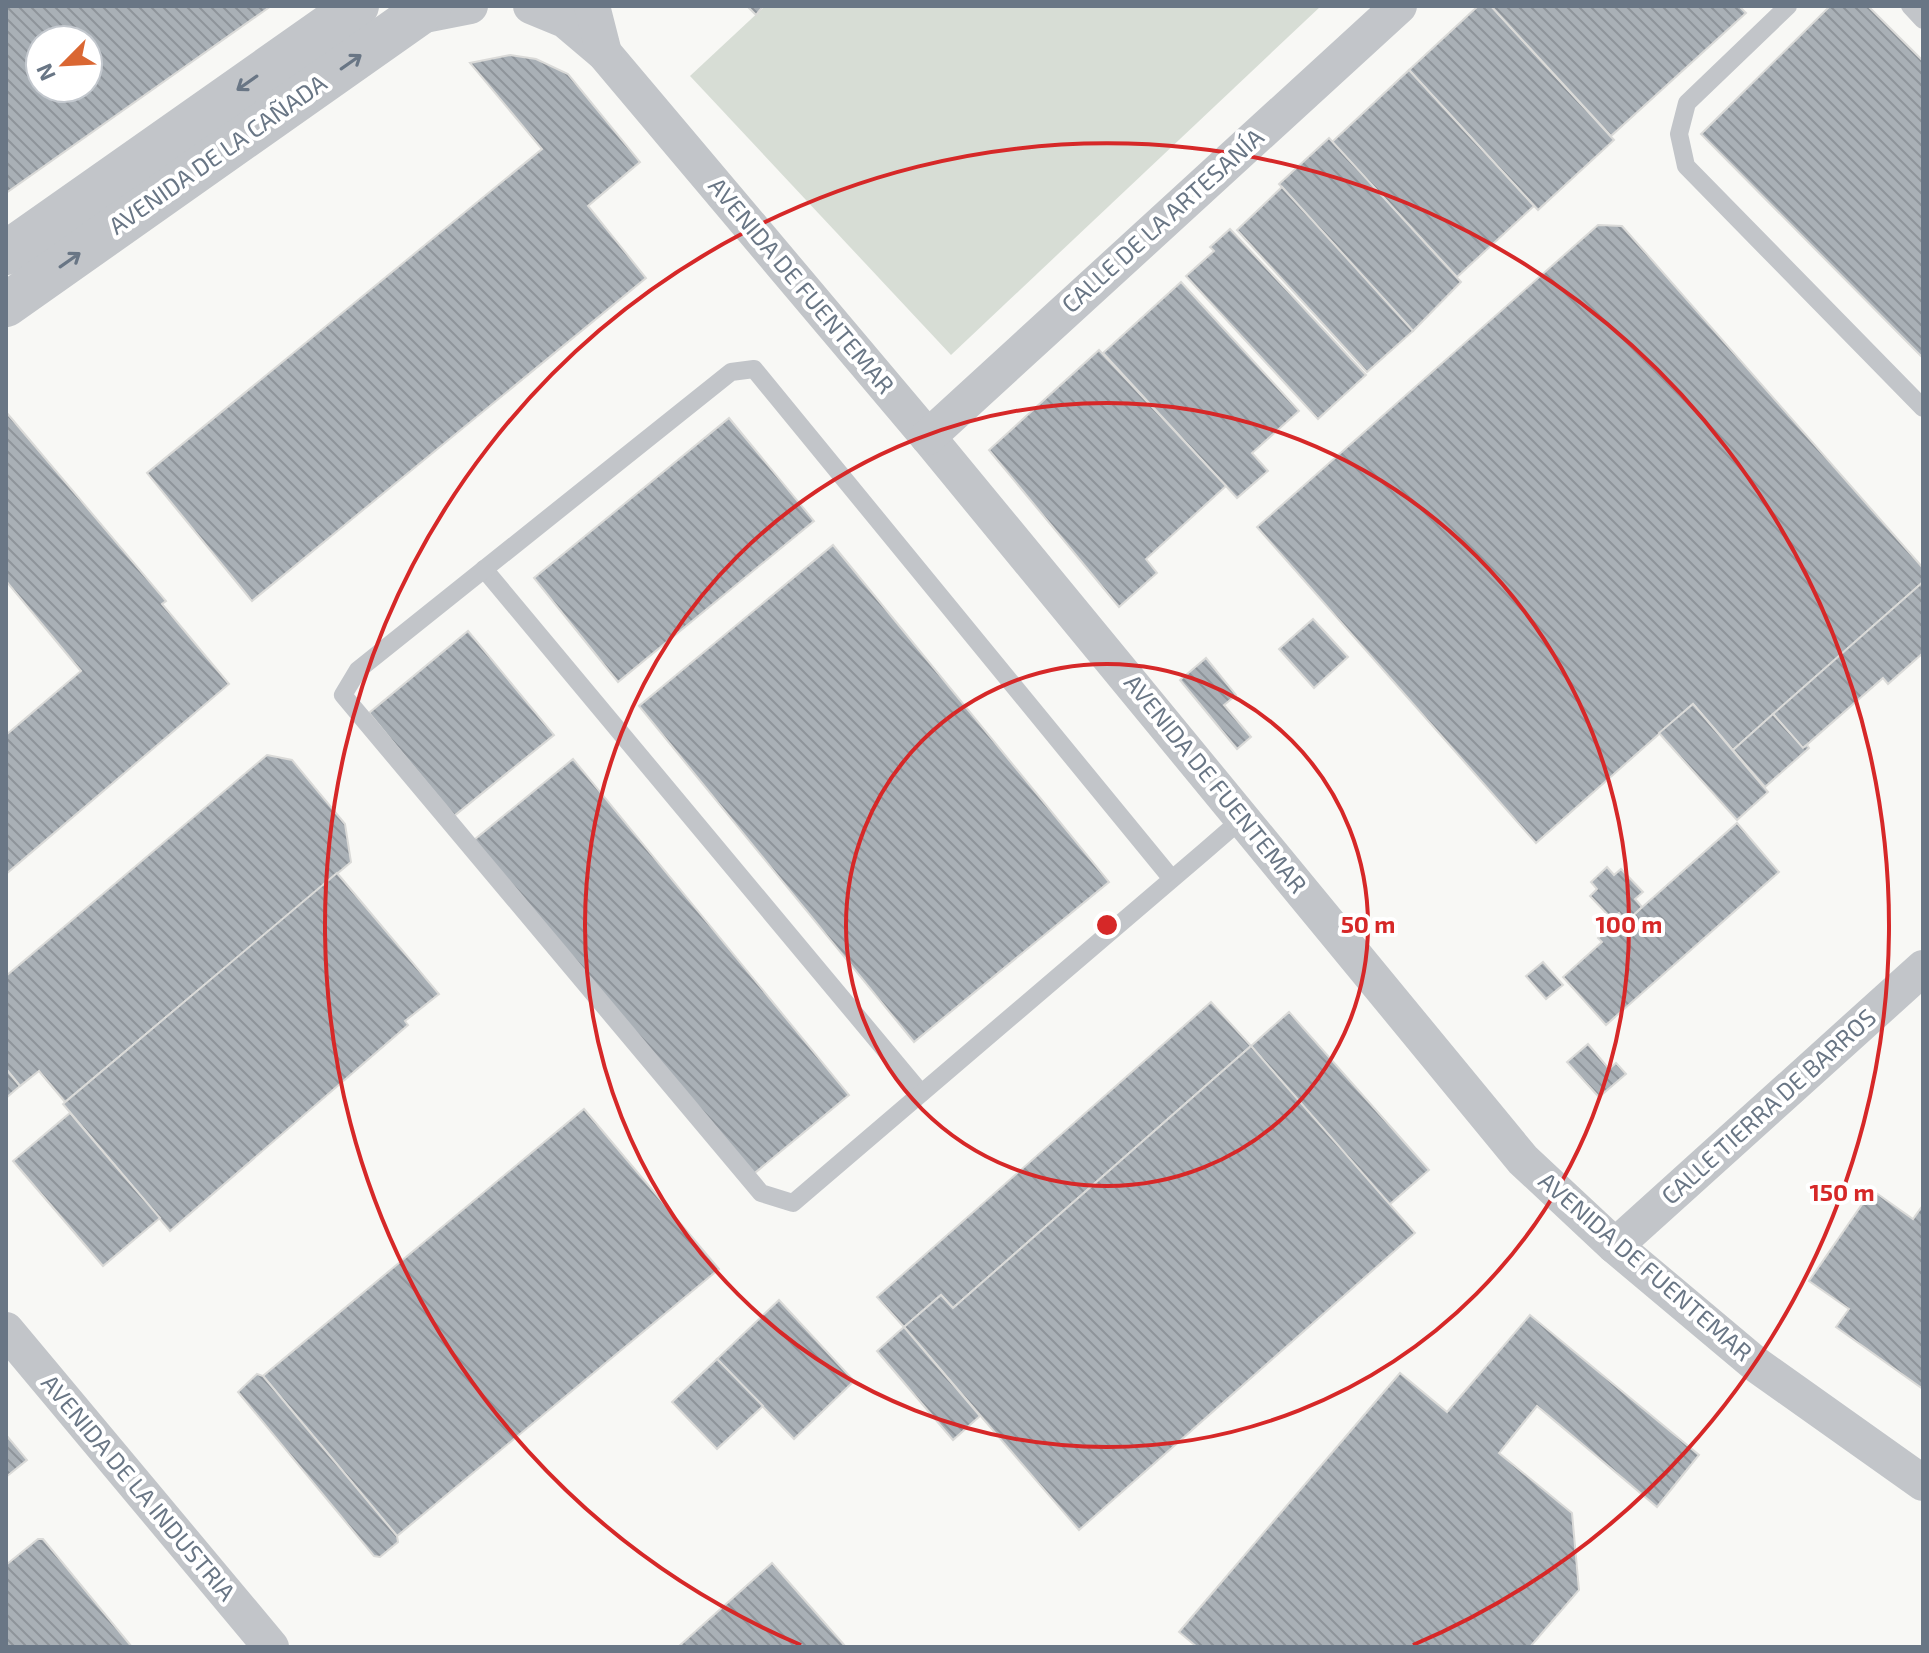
<svg xmlns="http://www.w3.org/2000/svg" width="1929" height="1653" font-family="'Exo 2',sans-serif">
	<defs>
		<pattern id="building-back-hatch" width="6" height="6" patternUnits="userSpaceOnUse" patternTransform="scale(2)"><rect width="6" height="6" fill="#a9b0b6"/><path d="M-1 5l2 2M0 0l6 6M5-1l2 2" fill="none" stroke="#8e949a"/></pattern>
	</defs>
	<rect width="100%" height="100%" fill="#f8f8f5"/>
	<polygon fill="#d7ddd5" points="765,6 1321,6 951,355 690,76"/>
	<g fill="url(#building-back-hatch)" stroke="#dadad8" stroke-width="2" fill-rule="evenodd">
		<path d="M6 6H271L6 193ZM40 40H88V88H40Z"/>
		<polygon points="747,6 763,6 756,15"/>
		<polygon points="1478,6 1491,6 1614,140 1538,210 1409,70"/>
		<polygon points="1491,6 1739,6 1746,13 1611,136"/>
		<polygon points="1830,6 1868,6 1923,61 1923,358 1701,134"/>
		<polygon points="510,55 536,59 568,74 640,162 588,206 646,278 252,601 147,473 542,149 470,63"/>
		<polygon points="1409,70 1534,206 1457,277 1332,142"/>
		<polygon points="1329,138 1461,282 1413,331 1279,184"/>
		<polygon points="1282,187 1413,331 1367,372 1237,230"/>
		<polygon points="1598,225 1622,226 1923,568 1923,582 1733,750 1693,704 1536,843 1257,527"/>
		<polygon points="1230,229 1366,375 1318,419 1186,276 1214,251 1210,247"/>
		<polygon points="1181,282 1299,411 1252,453 1268,471 1237,498 1103,353"/>
		<polygon points="1099,350 1226,486 1146,559 1157,573 1119,607 989,450"/>
		<polygon points="6,412 166,601 162,604 229,684 6,874 6,735 81,671 6,581"/>
		<polygon points="729,418 814,521 618,682 534,578"/>
		<polygon points="833,545 1109,882 914,1042 639,706"/>
		<polygon points="1923,582 1923,653 1888,684 1883,678 1803,748 1773,714"/>
		<polygon points="1313,619 1348,657 1314,688 1279,649"/>
		<polygon points="468,631 554,735 454,816 369,713"/>
		<polygon points="1206,658 1236,695 1224,705 1251,737 1237,749 1180,680"/>
		<polygon points="1693,704 1768,792 1737,820 1659,733"/>
		<polygon points="1773,714 1803,748 1807,745 1809,748 1765,787 1733,750"/>
		<polygon points="267,755 292,760 345,824 351,862 65,1102 39,1071 20,1086 6,1069 6,976"/>
		<polygon points="573,759 849,1095 750,1177 474,840"/>
		<polygon points="1737,823 1779,872 1606,1025 1563,977 1602,942 1598,938 1608,929 1612,934"/>
		<polygon points="1607,867 1614,875 1621,869 1643,892 1635,899 1642,907 1626,922 1619,913 1612,919 1590,896 1597,889 1591,882"/>
		<polygon points="337,873 439,994 405,1021 408,1025 170,1231 63,1104"/>
		<polygon points="1543,962 1563,985 1546,999 1526,976"/>
		<polygon points="1211,1002 1251,1046 953,1308 941,1295 904,1327 877,1297"/>
		<polygon points="1289,1012 1429,1170 1389,1205 1251,1046"/>
		<polygon points="1588,1044 1609,1069 1616,1063 1626,1074 1599,1097 1567,1062"/>
		<polygon points="1251,1046 1415,1233 1079,1530 904,1327 941,1295 953,1308"/>
		<polygon points="6,1069 20,1086 6,1098"/>
		<polygon points="584,1109 719,1269 397,1536 263,1376"/>
		<polygon points="70,1113 160,1218 103,1266 13,1161"/>
		<polygon points="1872,1190 1913,1219 1923,1205 1923,1389 1836,1327 1849,1309 1809,1281"/>
		<polygon points="779,1300 854,1381 794,1439 717,1359"/>
		<polygon points="1530,1315 1699,1455 1657,1507 1537,1406 1499,1453 1572,1513 1579,1590 1530,1647 1197,1647 1179,1632 1400,1373 1447,1412"/>
		<polygon points="904,1327 980,1416 953,1440 877,1351"/>
		<polygon points="717,1359 763,1406 717,1449 672,1402"/>
		<polygon points="257,1374 263,1376 397,1536 398,1542 380,1557 374,1556 238,1392"/>
		<polygon points="6,1435 27,1460 6,1477"/>
		<polygon points="38,1539 43,1539 132,1647 6,1647 6,1565"/>
		<polygon points="772,1563 846,1647 678,1647"/>
	</g>
	<g fill="none" stroke-linecap="round" stroke-linejoin="round">
		<g stroke="#c2c5c9" stroke-width="18">
			<polyline points="1788,6 1687,103 1679,134 1686,166 1923,408"/>
			<polyline points="1910,6 1923,20"/>
			<polyline points="484,569 921,1093"/>
			<polyline points="1172,879 754,369 731,372 358,670 343,695 761,1193 793,1203 1205,851 1243,818"/>
		</g>
		<g stroke="#c2c5c9" stroke-width="36">
			<polyline points="531,6 565,20 604,53 928,437 1523,1160 1615,1246 1758,1366 1923,1483"/>
			<polyline points="592,6 604,53"/>
			<polyline points="414,17 470,6"/>
			<polyline points="928,437 1399,6"/>
			<polyline points="1615,1246 1923,968"/>
			<polyline points="6,1330 271,1647"/>
		</g>
		<g stroke="#c2c5c9" stroke-width="44">
			<polyline points="6,253 357,6"/>
			<polyline points="6,305 430,6"/>
		</g>
	</g>
	<defs><path id="oneway-shaft" d="M-6 0H5M1.5-3L5.5 0L1.5 3" fill="none" stroke-width="1.6" stroke-linecap="round" stroke-linejoin="round" transform="scale(2)"/></defs>
	<g stroke="#697685">
		<use href="#oneway-shaft" transform="translate(351 62) rotate(-35)"/>
		<use href="#oneway-shaft" transform="translate(247 83) rotate(145)"/>
		<use href="#oneway-shaft" transform="translate(70 260) rotate(-35)"/>
	</g>
	<g fill="none" stroke="#d62828" stroke-width="4">
		<circle cx="1107" cy="925" r="261"/>
		<circle cx="1107" cy="925" r="522"/>
		<path d="M801 1645A782 782 0 1 1 1413 1645"/>
	</g>
	<g text-anchor="middle" stroke-width="8" stroke-linejoin="round" paint-order="stroke">
		<g font-size="24" fill="#697685" stroke="#fff">
			<text transform="translate(218 155) rotate(-35)" y="8">AVENIDA DE LA CAÑADA</text>
			<text transform="translate(1163 221) rotate(-42)" y="8">CALLE DE LA ARTESANÍA</text>
			<text transform="translate(801 286) rotate(50)" y="8">AVENIDA DE FUENTEMAR</text>
			<text transform="translate(1215 784) rotate(51)" y="8">AVENIDA DE FUENTEMAR</text>
			<text transform="translate(1769 1107) rotate(-42)" y="8">CALLE TIERRA DE BARROS</text>
			<text transform="translate(1645 1267) rotate(41)" y="8">AVENIDA DE FUENTEMAR</text>
			<text transform="translate(138 1488) rotate(50)" y="8">AVENIDA DE LA INDUSTRIA</text>
		</g>
	</g>
	<circle cx="1107" cy="925" r="12" fill="#d62828" stroke="#fff" stroke-width="4"/>
	<g font-size="24" text-anchor="middle" font-weight="bold" fill="#d62828" stroke="#fff" stroke-width="8" stroke-linejoin="round" paint-order="stroke">
		<text x="1368" y="933">50 m</text>
		<text x="1629" y="933">100 m</text>
		<text x="1842" y="1201">150 m</text>
	</g>
	<rect width="1929" height="1653" fill="none" stroke="#697685" stroke-width="16"/>
	<g transform="translate(64 64) rotate(246)"><circle r="38" fill="#ffffff" stroke="#c3c8ce" stroke-width="2"/>
	<path d="M0-6L14 30L0 20L-14 30Z" fill="#da6733"/>
	<text y="-12" font-size="22" font-weight="bold" text-anchor="middle" fill="#697685">N</text>
	</g>
</svg>
